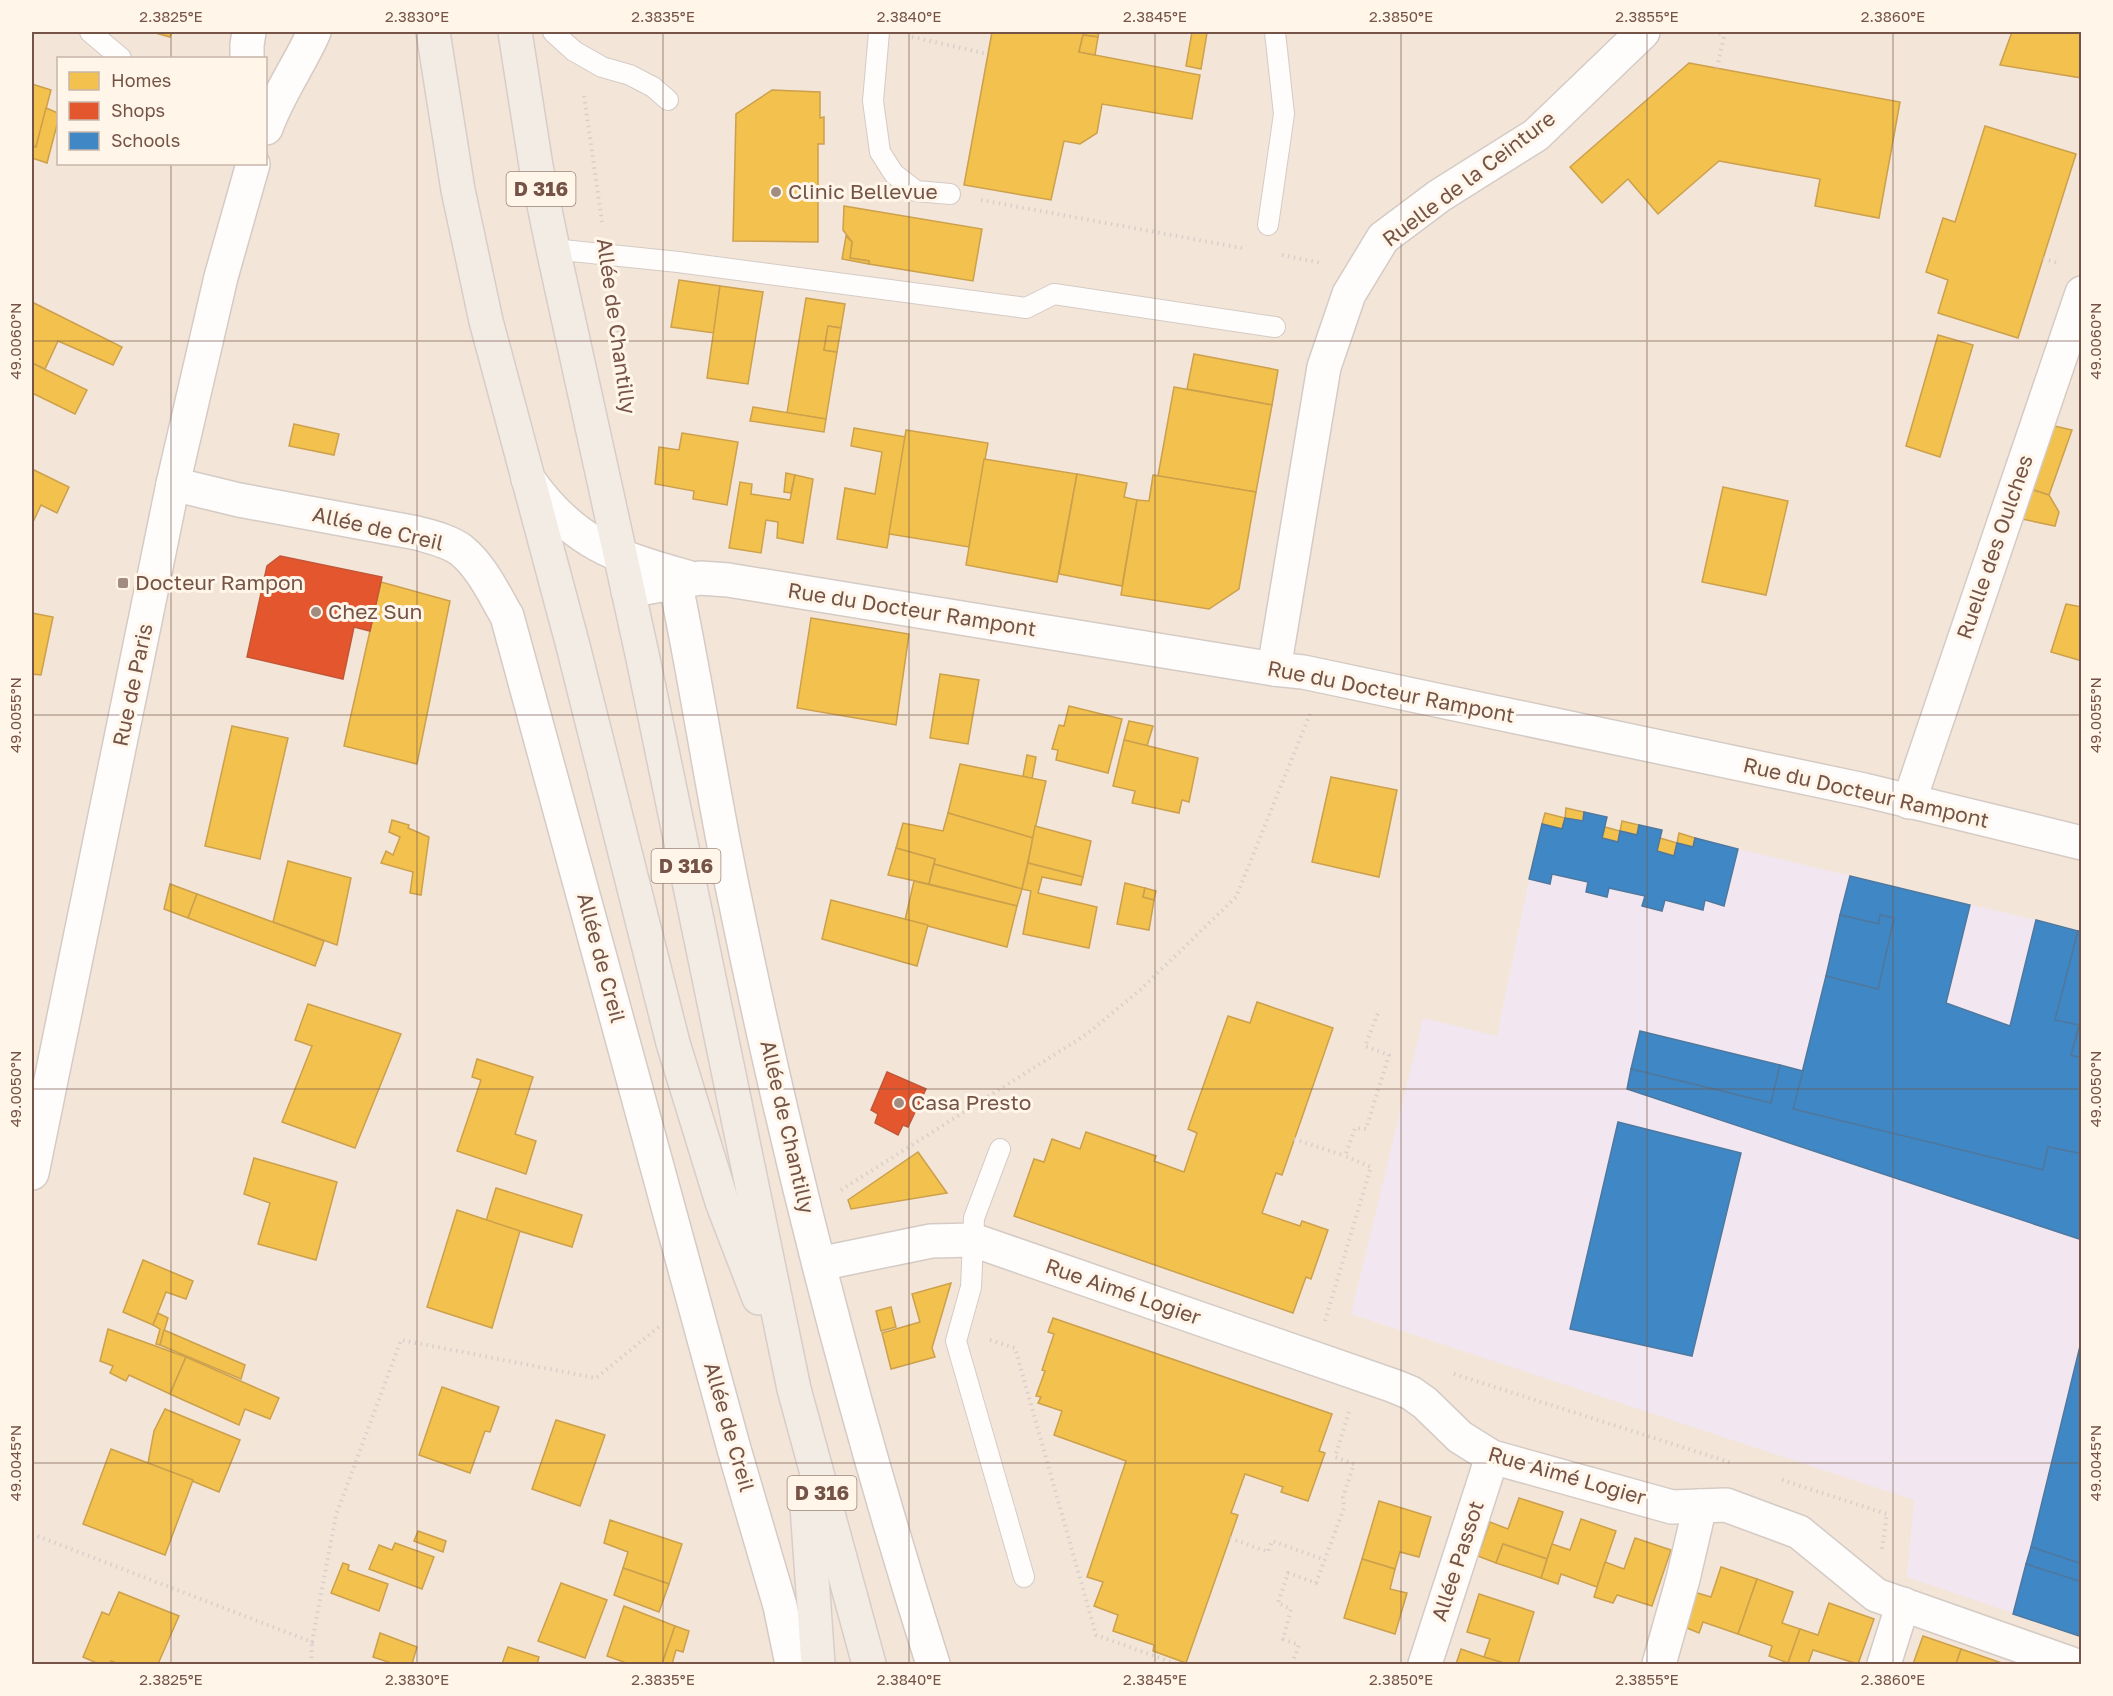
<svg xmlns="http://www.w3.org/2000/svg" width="2113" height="1696" font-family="'Golos Text',sans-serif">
	<rect width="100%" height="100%" fill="#f7f0e8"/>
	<path fill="#f3e5d8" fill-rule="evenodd" d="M32 32H2081V1664H32ZM58 58H266V164H58Z"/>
	<polygon fill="#f2e7f1" points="1738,849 2081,931 2082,1015 2079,1025 2082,1026 2081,1636 1907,1577 1914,1500 1351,1314 1423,1018 1497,1036 1529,879 1549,884 1552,874 1588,882 1587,892 1607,897 1609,888 1645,896 1642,906 1662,911 1665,900 1702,910 1705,900 1724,905"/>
	<g fill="#f2c14e" stroke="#cca04c" stroke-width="1.5">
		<polygon points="152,32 172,32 170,37"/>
		<polygon points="992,32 1099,32 1098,37 1083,35 1079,52 1200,75 1192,119 1102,104 1097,133 1080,144 1064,141 1051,200 964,185"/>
		<polygon points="1192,32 1207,33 1201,69 1186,66"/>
		<polygon points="2012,32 2082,32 2082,78 2000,65"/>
		<polygon points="1083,35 1098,37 1095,55 1079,52"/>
		<polygon points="1689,63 1900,102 1879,218 1815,206 1820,179 1719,161 1658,214 1628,179 1602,203 1570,167"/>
		<polygon points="32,84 51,90 36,147 32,146"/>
		<polygon points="772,90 820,92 820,118 824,117 824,144 818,144 818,242 733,241 736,114"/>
		<polygon points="46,108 58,113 58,121 47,163 32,158 32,146 36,147"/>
		<polygon points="1985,126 2076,154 2018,338 1938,313 1948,280 1926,272 1943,218 1955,222"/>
		<polygon points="844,206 982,229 973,281 869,264 869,261 850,258 852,242 843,230"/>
		<polygon points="846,236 852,242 850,258 869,261 869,264 842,259"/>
		<polygon points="679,280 720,286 714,333 671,327"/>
		<polygon points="720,286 763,292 748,384 707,378"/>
		<polygon points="806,298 845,304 841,328 828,326 824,350 837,352 826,419 787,413"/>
		<polygon points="32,302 122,347 113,365 58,341 45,369 32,363"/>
		<polygon points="828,326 841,328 837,352 824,350"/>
		<polygon points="1938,335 1973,345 1940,457 1906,446"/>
		<polygon points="1194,354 1278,370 1272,405 1187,389"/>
		<polygon points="32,363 87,390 75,414 32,393"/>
		<polygon points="1174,387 1272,405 1256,492 1158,476"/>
		<polygon points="753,407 826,419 824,432 750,421"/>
		<polygon points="294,424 339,434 334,455 289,446"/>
		<polygon points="2050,425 2072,430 2049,495 2027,488"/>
		<polygon points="854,428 906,437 887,548 837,539 845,488 875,494 882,452 851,446"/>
		<polygon points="906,430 988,443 969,547 889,534"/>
		<polygon points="682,433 738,442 727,505 693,499 694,491 655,484 659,447 679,450"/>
		<polygon points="984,459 1077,474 1057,582 966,565"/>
		<polygon points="32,469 69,487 57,513 41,505 33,522"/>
		<polygon points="786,473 795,475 791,493 784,492"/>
		<polygon points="1077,474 1127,483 1124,497 1137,500 1122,586 1059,574"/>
		<polygon points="795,475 813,479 803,543 777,538 778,522 766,520 761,553 729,548 740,482 752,484 751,494 790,500"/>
		<polygon points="1153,475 1256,492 1239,589 1209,609 1121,595 1137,500 1149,501"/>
		<polygon points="1723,487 1788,501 1766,595 1702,582"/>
		<polygon points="2027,488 2049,495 2059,512 2055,526 2017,518"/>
		<polygon points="381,582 450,601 417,764 344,746"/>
		<polygon points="2066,604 2082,607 2082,661 2051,652"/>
		<polygon points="32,613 53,617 41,675 32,674"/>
		<polygon points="811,618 909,634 896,725 797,708"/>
		<polygon points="940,674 979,680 968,744 930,738"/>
		<polygon points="1069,706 1122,719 1108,773 1056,760 1058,750 1052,749 1059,725 1064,726"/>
		<polygon points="1129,721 1153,726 1147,746 1124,740"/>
		<polygon points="232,726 288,738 260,859 205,846"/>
		<polygon points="1124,740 1198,758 1189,802 1182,800 1179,813 1132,803 1135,791 1113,786"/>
		<polygon points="1027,755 1036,757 1032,779 1023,776"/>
		<polygon points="960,764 1046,781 1033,838 948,813"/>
		<polygon points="1331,777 1397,790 1379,877 1312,862"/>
		<polygon points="1566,808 1584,812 1583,821 1565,818"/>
		<polygon points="948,813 1033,838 1022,889 934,864 935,859 896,848 903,823 943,831"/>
		<polygon points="1545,813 1565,818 1562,829 1542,824"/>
		<polygon points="392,820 409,825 408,828 429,837 421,895 410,893 413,872 381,863 386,851 393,855 400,837 389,832"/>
		<polygon points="1622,821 1639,825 1637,835 1620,831"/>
		<polygon points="1035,826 1091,841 1083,877 1028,863"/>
		<polygon points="1605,827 1620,831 1618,842 1602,838"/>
		<polygon points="1679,833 1695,838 1693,847 1677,843"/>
		<polygon points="1660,838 1677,843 1674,856 1657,851"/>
		<polygon points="896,848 935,859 929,884 888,875"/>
		<polygon points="288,861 351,878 337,945 273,922"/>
		<polygon points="1028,863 1083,877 1081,885 1042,877 1038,893 1097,907 1089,948 1023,934 1031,891 1022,889"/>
		<polygon points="934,864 1022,889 1017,906 929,884"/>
		<polygon points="914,881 1017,906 1007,947 905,920"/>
		<polygon points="1125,883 1145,888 1143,897 1154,900 1149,930 1117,924"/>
		<polygon points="170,884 197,894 188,918 164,909"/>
		<polygon points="1145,888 1156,891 1154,900 1143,897"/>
		<polygon points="197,894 324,941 315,966 188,918"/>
		<polygon points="831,900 928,925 917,966 822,939"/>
		<polygon points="1257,1002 1333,1028 1282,1175 1276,1173 1262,1213 1300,1226 1302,1221 1328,1230 1311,1279 1306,1277 1293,1313 1014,1216 1034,1159 1044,1162 1052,1139 1080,1149 1086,1132 1156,1156 1154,1161 1184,1172 1197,1133 1188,1129 1228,1016 1250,1023"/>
		<polygon points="308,1004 401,1034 355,1148 282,1122 312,1046 295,1040"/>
		<polygon points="477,1059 533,1077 515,1134 536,1141 526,1174 457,1151 481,1080 472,1077"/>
		<polygon points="918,1152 947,1193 851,1209 848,1200"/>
		<polygon points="254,1158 337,1182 316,1260 258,1244 270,1203 244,1194"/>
		<polygon points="496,1188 582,1215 572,1247 486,1221"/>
		<polygon points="457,1210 520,1231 492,1328 427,1307"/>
		<polygon points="143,1260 193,1281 186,1299 166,1292 153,1325 123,1312"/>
		<polygon points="951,1283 932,1348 935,1357 891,1369 882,1333 920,1322 912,1294"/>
		<polygon points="891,1307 896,1327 881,1331 876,1311"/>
		<polygon points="158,1313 168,1318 160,1345 156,1344 160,1329 153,1325"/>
		<polygon points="1053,1318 1332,1414 1319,1451 1325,1453 1308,1501 1281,1492 1283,1487 1245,1474 1231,1513 1238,1515 1186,1663 1153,1651 1154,1645 1113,1631 1118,1615 1094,1606 1103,1582 1087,1577 1126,1461 1054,1435 1062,1411 1038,1403 1041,1397 1036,1396 1045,1371 1042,1370 1054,1334 1048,1332"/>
		<polygon points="108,1329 186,1357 170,1394 129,1375 126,1381 110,1373 113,1366 100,1361"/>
		<polygon points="164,1330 245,1365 241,1379 160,1345"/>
		<polygon points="186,1357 279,1398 270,1419 245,1409 239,1425 170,1394"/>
		<polygon points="442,1387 499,1407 490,1432 485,1431 470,1473 419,1455"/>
		<polygon points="165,1409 240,1440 219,1492 148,1463 154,1431"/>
		<polygon points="556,1420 605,1435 580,1506 532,1489"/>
		<polygon points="111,1449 193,1480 165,1555 83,1524"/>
		<polygon points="1519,1498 1563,1512 1547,1559 1503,1544 1496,1563 1478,1556 1490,1522 1508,1529"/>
		<polygon points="1379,1501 1431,1517 1419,1557 1400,1552 1395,1569 1362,1559"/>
		<polygon points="1581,1519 1616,1531 1597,1587 1561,1574 1558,1584 1541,1578 1552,1544 1570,1550"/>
		<polygon points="610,1520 682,1544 669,1584 623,1568 628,1552 604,1543"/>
		<polygon points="418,1531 446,1541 443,1552 414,1541"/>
		<polygon points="1635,1538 1671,1550 1652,1606 1617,1595 1613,1603 1594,1597 1605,1562 1624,1569"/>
		<polygon points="395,1543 434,1557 422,1589 369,1569 379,1545 392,1550"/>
		<polygon points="1503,1544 1547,1559 1541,1578 1496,1563"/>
		<polygon points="1362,1559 1395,1569 1390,1589 1407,1593 1395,1634 1344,1618"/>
		<polygon points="343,1563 349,1565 348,1570 388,1584 379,1611 331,1593"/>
		<polygon points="1721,1567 1757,1579 1738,1634 1703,1622 1699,1633 1682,1626 1694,1592 1711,1597"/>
		<polygon points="623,1568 669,1584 659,1612 614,1595"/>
		<polygon points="1757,1579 1793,1592 1782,1623 1800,1629 1788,1663 1769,1656 1772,1646 1738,1634"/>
		<polygon points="561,1583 607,1600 585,1658 538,1641"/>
		<polygon points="119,1592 179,1616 158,1664 119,1664 111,1661 109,1664 99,1664 83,1657 102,1612 109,1615"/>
		<polygon points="1479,1594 1534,1612 1518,1664 1507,1664 1484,1657 1490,1639 1467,1632"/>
		<polygon points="1829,1603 1874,1619 1858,1664 1813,1650 1808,1664 1788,1663 1800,1629 1818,1635"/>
		<polygon points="624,1606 675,1626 662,1664 629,1664 607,1656"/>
		<polygon points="675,1626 689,1631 683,1652 676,1650 672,1664 662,1664"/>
		<polygon points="380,1633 417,1647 412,1664 394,1664 373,1657"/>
		<polygon points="1923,1636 1961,1649 1956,1664 1913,1664"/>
		<polygon points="508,1647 539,1657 537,1664 502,1664"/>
		<polygon points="1461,1649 1484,1657 1507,1664 1456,1664"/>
		<polygon points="1961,1649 2002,1663 2001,1664 1956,1664"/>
	</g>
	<g fill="#e4572e" stroke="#c35636" stroke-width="1.5">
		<polygon points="280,556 382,577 370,631 354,627 343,679 247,657 267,566"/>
		<polygon points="887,1072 926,1089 908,1127 903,1125 898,1135 875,1123 878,1114 871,1110"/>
	</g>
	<g fill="#3f88c5" stroke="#4f789f" stroke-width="1.5">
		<polygon points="1584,812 1607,817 1602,838 1618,842 1620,831 1637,835 1639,825 1662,830 1657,851 1674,856 1677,843 1693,847 1695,838 1738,849 1724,906 1705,900 1703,910 1665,900 1662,911 1642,906 1645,896 1609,888 1607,897 1586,892 1588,882 1552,874 1550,884 1529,879 1542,824 1562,829 1565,818 1583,821"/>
		<polygon points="1850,876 1970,905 1946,1003 2010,1026 2036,920 2078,931 2055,1020 2079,1025 2071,1055 2082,1058 2082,1154 2048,1147 2043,1170 1793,1109 1826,976 1878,989 1894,918 1880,915 1879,924 1840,915"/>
		<polygon points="1840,915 1879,924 1880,915 1894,918 1878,989 1826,976"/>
		<polygon points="2078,931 2082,932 2082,1015 2079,1025 2055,1020"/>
		<polygon points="2079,1028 2082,1029 2082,1058 2071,1055"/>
		<polygon points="1640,1031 1780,1065 1771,1103 1631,1069"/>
		<polygon points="1780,1065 1803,1071 1793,1109 2043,1170 2048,1147 2082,1154 2082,1240 1627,1089 1631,1069 1771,1103"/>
		<polygon points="1618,1122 1741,1153 1692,1356 1570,1329"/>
		<polygon points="2082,1338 2082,1564 2031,1547"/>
		<polygon points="2031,1547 2082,1564 2082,1582 2026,1564"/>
		<polygon points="2026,1564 2082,1582 2082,1637 2013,1614"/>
	</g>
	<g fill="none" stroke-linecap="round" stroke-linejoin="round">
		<defs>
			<g id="service">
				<polyline points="90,32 121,58"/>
				<polyline points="553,32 574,51 602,67 630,75 653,87 668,100"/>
				<polyline points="879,32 873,101 880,152 894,174 916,191 950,194"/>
				<polyline points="1268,225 1284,114 1275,32"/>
				<polyline points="553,249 678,262 1026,308 1054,294 1275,327"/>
				<polyline points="1000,1149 974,1218 971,1287 956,1341 1024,1577"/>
			</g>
			<g id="minor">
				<polyline points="247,58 247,45 249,32"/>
				<path d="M528 479C572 542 615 557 687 577"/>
				<path d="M173 484 239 500 417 533C431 537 449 541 461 550 482 567 494 594 507 616L734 1449 780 1606 792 1664"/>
				<path d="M675 581C697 685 712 791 734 895 787 1154 853 1412 933 1664"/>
				<polyline points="628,591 700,578 728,580 1274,669 1303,672 1864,790 2082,843"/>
				<polyline points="1274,669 1324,367 1349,294 1383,238 1439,196 1536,135 1643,32"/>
				<polyline points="1909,802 2082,293"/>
				<polyline points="819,1264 931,1241 973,1240 1394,1386 1411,1393 1425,1403 1460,1437 1492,1457 1672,1507 1726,1505 1799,1532 1876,1595 2072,1664"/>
				<polyline points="1425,1664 1492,1457"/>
				<polyline points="1659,1664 1683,1579 1700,1506"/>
				<polyline points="1884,1664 1903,1604"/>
			</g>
			<g id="secondary">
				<path d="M266 128C278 94 300 64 314 32"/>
				<polyline points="32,1173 173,484 221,277 253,164"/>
			</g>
			<g id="primary">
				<polyline points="433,32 458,190 486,321 572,642 673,1043 722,1202 759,1298"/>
				<polyline points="515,32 536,166 553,249 642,654 794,1389 869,1664"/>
				<polyline points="806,1492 818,1664"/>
			</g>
		</defs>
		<use href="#service" stroke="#d5cbc5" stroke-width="22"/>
		<use href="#minor" stroke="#d5cbc5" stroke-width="36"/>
		<use href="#secondary" stroke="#d6cbc4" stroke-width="36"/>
		<use href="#primary" stroke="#d8cdc8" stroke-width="36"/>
		<g stroke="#d9d0cb" stroke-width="4" stroke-dasharray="1.5 4.5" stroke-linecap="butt">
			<polyline points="912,37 988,54"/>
			<polyline points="1717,68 1724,37 1718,32"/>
			<polyline points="584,96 602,222"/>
			<polyline points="981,200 1242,248"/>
			<polyline points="1282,255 1321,263"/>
			<polyline points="2043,259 2058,263"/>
			<polyline points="612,289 621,356"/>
			<polyline points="1294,1139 1345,1156"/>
			<polyline points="841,1190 1087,1034 1140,990 1236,897 1310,714"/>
			<polyline points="1325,1321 1371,1167 1345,1156 1355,1128 1366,1129 1389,1055 1365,1046 1378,1013"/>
			<polyline points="990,1340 1015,1348 1096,1635 1177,1664"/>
			<polyline points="1454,1374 1732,1463"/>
			<polyline points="1782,1480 1887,1514 1882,1549"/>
			<polyline points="32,1534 312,1642 336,1515 401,1340 596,1378 660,1326"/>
			<polyline points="1230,1538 1268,1552 1272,1541 1325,1560"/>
			<polyline points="311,1664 312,1642"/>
			<polyline points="1292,1664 1299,1645 1283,1639 1291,1609 1278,1603 1288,1573 1316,1583 1344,1508 1343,1497 1354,1464 1335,1457 1349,1412"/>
		</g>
		<use href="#service" stroke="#fefdfc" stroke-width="20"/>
		<use href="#minor" stroke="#fefdfc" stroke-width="33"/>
		<use href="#secondary" stroke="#fefdfc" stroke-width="33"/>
		<use href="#primary" stroke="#f3ece4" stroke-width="33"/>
	</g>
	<path fill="none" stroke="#755447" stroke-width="1.5" stroke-opacity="0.45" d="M171 32V58M417 32V1664M663 32V1664M909 32V1664M1155 32V1664M1401 32V1664M1647 32V1664M1893 32V1664M171 164V1664M32 341H2082M32 715H2082M32 1089H2082M32 1463H2082"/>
	<g fill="#a28b7f" stroke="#fff5e9" stroke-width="2">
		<circle cx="776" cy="192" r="6"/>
		<rect x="117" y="577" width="12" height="12" rx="3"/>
		<circle cx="316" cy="612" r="6"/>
		<circle cx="899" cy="1103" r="6"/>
	</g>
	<g text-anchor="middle" stroke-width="6" stroke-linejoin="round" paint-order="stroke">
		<g fill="#fff5e9" stroke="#9e8478" stroke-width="1.5">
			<rect x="506.5" y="172" width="69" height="34" rx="4.5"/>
			<rect x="651.5" y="849" width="69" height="34" rx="4.5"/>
			<rect x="787.5" y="1476" width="69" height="34" rx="4.5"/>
		</g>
		<g font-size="20" font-weight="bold" fill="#755447">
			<text x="541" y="196">D 316</text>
			<text x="686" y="873">D 316</text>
			<text x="822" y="1500">D 316</text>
		</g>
		<g font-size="21" fill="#755447" stroke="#fff5e9">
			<text transform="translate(1469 179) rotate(-37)" y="7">Ruelle de la Ceinture</text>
			<text transform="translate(616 326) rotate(82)" y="7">Allée de Chantilly</text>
			<text transform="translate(378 529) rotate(13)" y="7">Allée de Creil</text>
			<text transform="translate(1995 547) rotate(-71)" y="7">Ruelle des Oulches</text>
			<text transform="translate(912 610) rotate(9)" y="7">Rue du Docteur Rampont</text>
			<text transform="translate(133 685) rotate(-78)" y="7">Rue de Paris</text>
			<text transform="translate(1391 692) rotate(11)" y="7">Rue du Docteur Rampont</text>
			<text transform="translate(1866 793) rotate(13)" y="7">Rue du Docteur Rampont</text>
			<text transform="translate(601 958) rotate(75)" y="7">Allée de Creil</text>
			<text transform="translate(787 1127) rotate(77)" y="7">Allée de Chantilly</text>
			<text transform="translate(1123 1292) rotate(19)" y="7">Rue Aimé Logier</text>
			<text transform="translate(729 1427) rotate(74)" y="7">Allée de Creil</text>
			<text transform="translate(1567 1476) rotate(16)" y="7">Rue Aimé Logier</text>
			<text transform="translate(1458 1561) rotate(-72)" y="7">Allée Passot</text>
		</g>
		<g font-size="21" fill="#755447" stroke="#fff5e9" text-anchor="start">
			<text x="788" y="199">Clinic Bellevue</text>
			<text x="135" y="590">Docteur Rampon</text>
			<text x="328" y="619">Chez Sun</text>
			<text x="911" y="1110">Casa Presto</text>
		</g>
	</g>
	<rect width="2113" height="1696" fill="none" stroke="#fff5e9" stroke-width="66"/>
	<rect x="57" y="57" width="210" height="108" fill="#fff5e9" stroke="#c8b5a8" stroke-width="1.5"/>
	<rect x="69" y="72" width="30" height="18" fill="#f2c14e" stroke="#c8b5a8" stroke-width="1.5"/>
	<text x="111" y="87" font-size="18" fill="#755447">Homes</text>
	<rect x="69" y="102" width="30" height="18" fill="#e4572e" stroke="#c8b5a8" stroke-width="1.5"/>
	<text x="111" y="117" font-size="18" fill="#755447">Shops</text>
	<rect x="69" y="132" width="30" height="18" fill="#3f88c5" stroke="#c8b5a8" stroke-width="1.5"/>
	<text x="111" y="147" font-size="18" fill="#755447">Schools</text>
	<rect x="33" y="33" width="2047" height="1630" fill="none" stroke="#755447" stroke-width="2"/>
	<g font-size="15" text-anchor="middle" fill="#755447">
		<text x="171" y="22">2.3825°E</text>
		<text x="417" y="22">2.3830°E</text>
		<text x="663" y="22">2.3835°E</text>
		<text x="909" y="22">2.3840°E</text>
		<text x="1155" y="22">2.3845°E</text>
		<text x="1401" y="22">2.3850°E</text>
		<text x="1647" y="22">2.3855°E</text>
		<text x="1893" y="22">2.3860°E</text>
		<text transform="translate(16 341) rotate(-90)" y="5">49.0060°N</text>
		<text transform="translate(2096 341) rotate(-90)" y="5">49.0060°N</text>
		<text transform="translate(16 715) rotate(-90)" y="5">49.0055°N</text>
		<text transform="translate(2096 715) rotate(-90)" y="5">49.0055°N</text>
		<text transform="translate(16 1089) rotate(-90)" y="5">49.0050°N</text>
		<text transform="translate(2096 1089) rotate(-90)" y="5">49.0050°N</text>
		<text transform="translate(16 1463) rotate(-90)" y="5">49.0045°N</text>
		<text transform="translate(2096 1463) rotate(-90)" y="5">49.0045°N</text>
		<text x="171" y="1685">2.3825°E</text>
		<text x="417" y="1685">2.3830°E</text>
		<text x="663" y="1685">2.3835°E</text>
		<text x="909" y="1685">2.3840°E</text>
		<text x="1155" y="1685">2.3845°E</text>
		<text x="1401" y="1685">2.3850°E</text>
		<text x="1647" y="1685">2.3855°E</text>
		<text x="1893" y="1685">2.3860°E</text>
	</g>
</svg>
